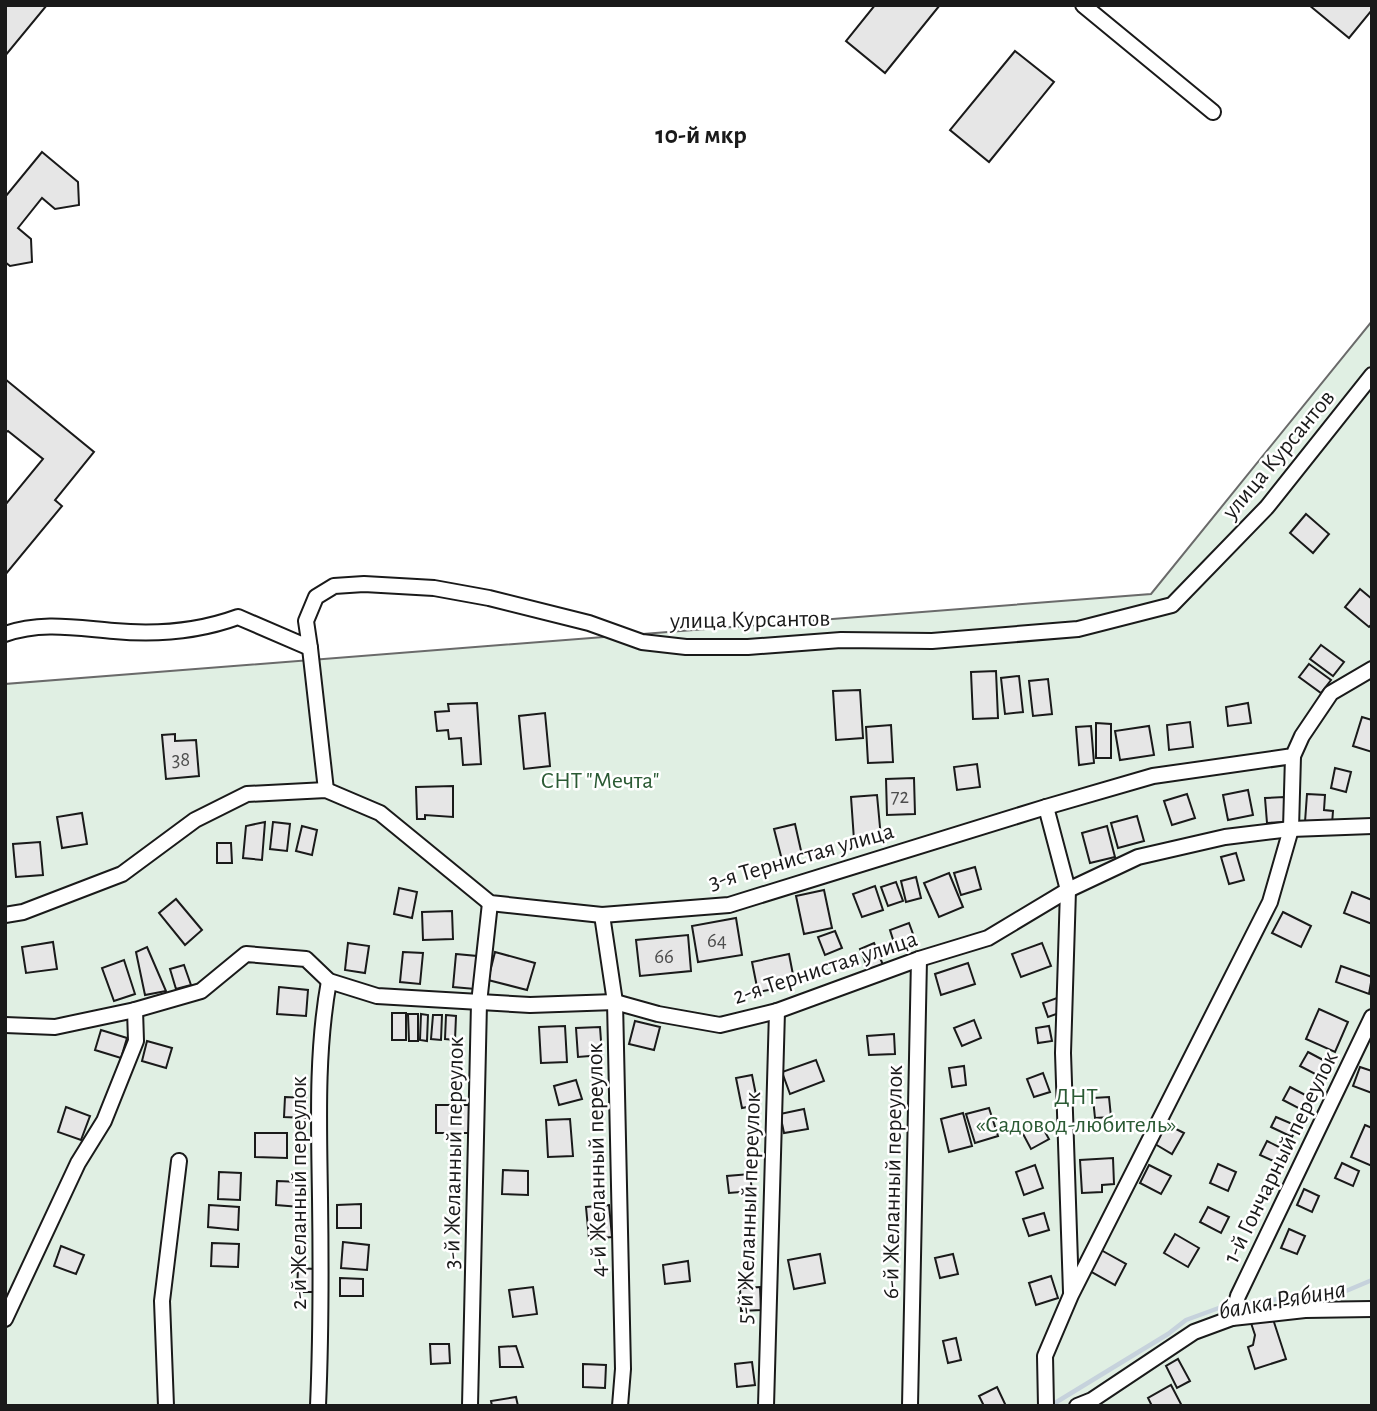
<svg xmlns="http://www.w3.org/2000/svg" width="1377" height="1411" font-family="'Alegreya Sans',sans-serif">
	<rect width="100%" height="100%" fill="#fff"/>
	<polygon fill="#e0efe3" stroke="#6a6a6a" stroke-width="2" points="1372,321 1372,1406 5,1406 5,684 1151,594"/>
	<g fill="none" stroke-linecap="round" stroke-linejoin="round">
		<polyline stroke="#c6d2dc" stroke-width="4.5" points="1050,1406 1168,1334 1186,1320 1227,1305 1346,1291 1372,1280"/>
	</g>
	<g fill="#e6e6e6" stroke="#1a1a1a" stroke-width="2">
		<polygon points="5,5 47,5 5,56"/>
		<polygon points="875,5 940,5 885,73 846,41"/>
		<polygon points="1309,5 1372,5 1372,10 1349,38"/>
		<polygon points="1015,51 1054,82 989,162 950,130"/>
		<polygon points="42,152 78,182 79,205 55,209 42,198 18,228 31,239 32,262 10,266 5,262 5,197"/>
		<polygon points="5,379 94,452 55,500 62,506 5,575 5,505 43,459 8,431 5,433"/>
		<polygon points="1306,514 1329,534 1313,553 1290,533"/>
		<polygon points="1360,589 1372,599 1372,624 1369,627 1345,607"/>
		<polygon points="1321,645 1344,662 1333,676 1310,659"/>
		<polygon points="1309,664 1331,680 1321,693 1299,677"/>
		<polygon points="996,671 998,718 973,719 971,672"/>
		<polygon points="1019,676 1023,712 1005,714 1001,678"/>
		<polygon points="1048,679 1052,714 1033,716 1029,681"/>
		<polygon points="860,690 863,738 836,740 833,691"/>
		<polygon points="477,703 481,764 463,765 461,738 449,739 448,730 437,731 435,712 449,711 448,704"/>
		<polygon points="1248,703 1251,723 1228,726 1226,707"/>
		<polygon points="545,713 550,766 524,769 519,716"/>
		<polygon points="1362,717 1372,720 1372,752 1353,746"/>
		<polygon points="1190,722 1193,747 1169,750 1167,725"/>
		<polygon points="1096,723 1111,724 1111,758 1096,758"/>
		<polygon points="891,725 893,762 868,763 866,727"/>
		<polygon points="1091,726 1094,763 1079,765 1076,727"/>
		<polygon points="1149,726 1154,755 1120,760 1115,731"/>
		<polygon points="175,734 175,741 196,740 199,776 166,779 162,735"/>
		<polygon points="977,764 980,787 957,790 954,767"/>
		<polygon points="1335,768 1351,772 1346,792 1331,788"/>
		<polygon points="914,778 915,814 887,815 886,779"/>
		<polygon points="453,786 453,817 425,815 425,819 417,819 416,787"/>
		<polygon points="1248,790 1253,815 1228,820 1223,795"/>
		<polygon points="1187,794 1195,818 1172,825 1164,801"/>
		<polygon points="1307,794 1325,795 1324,810 1333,811 1332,824 1305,822"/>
		<polygon points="877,795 881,838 854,840 851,797"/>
		<polygon points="1284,797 1286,822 1267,823 1265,798"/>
		<polygon points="82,813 87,844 62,848 57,817"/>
		<polygon points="1137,816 1144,841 1118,848 1111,823"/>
		<polygon points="265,822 262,860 243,858 246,826"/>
		<polygon points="273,822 290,824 287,851 270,849"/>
		<polygon points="795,824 802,855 782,860 774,829"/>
		<polygon points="302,826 317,830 312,855 296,851"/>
		<polygon points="1107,826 1115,857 1090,863 1082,833"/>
		<polygon points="40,842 43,875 16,877 13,844"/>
		<polygon points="217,843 231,843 232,863 217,863"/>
		<polygon points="1236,853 1244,880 1229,884 1221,857"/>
		<polygon points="975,867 981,889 961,895 954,873"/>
		<polygon points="949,873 963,907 939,917 924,883"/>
		<polygon points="916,877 921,898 906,902 901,881"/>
		<polygon points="896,882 903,901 888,906 881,887"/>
		<polygon points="875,886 883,910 862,917 853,894"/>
		<polygon points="399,888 417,892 412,918 394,914"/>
		<polygon points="824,890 832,928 804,934 796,896"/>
		<polygon points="1352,892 1372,900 1372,924 1344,913"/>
		<polygon points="176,899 202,930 185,945 159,913"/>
		<polygon points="452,911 453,939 423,940 422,912"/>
		<polygon points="1283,912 1311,926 1301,947 1272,933"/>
		<polygon points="736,918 742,955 698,962 692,926"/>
		<polygon points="909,923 917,945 897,952 890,930"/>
		<polygon points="835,931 842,948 825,955 818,937"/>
		<polygon points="688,935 691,971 640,976 636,940"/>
		<polygon points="53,942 57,969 26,973 22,947"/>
		<polygon points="348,943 369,946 365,973 345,970"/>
		<polygon points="874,943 883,965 869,971 860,949"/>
		<polygon points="1042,943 1051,966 1021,977 1012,954"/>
		<polygon points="147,947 166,991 145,995 136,952"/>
		<polygon points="403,952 423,953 420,984 400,982"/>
		<polygon points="495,952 535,963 527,990 488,980"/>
		<polygon points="456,954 477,956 475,989 453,987"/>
		<polygon points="789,954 795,985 758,992 752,962"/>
		<polygon points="124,960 135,994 114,1001 102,968"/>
		<polygon points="968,963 975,984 941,995 935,974"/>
		<polygon points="184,965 191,985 176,989 170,969"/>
		<polygon points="1341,966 1372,977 1369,994 1336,982"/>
		<polygon points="279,987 308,990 306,1016 277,1014"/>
		<polygon points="1057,998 1062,1012 1048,1017 1043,1003"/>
		<polygon points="1319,1009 1348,1022 1335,1052 1306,1039"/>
		<rect x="392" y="1013" width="14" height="27"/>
		<polygon points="408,1014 418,1014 418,1041 409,1041"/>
		<polygon points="421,1014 428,1015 427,1041 420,1040"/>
		<polygon points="433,1015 442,1015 441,1040 431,1039"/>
		<polygon points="446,1015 456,1016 455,1040 445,1039"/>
		<polygon points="974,1020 981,1038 962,1046 954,1028"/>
		<polygon points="635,1021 660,1027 654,1050 629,1044"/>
		<polygon points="565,1026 567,1062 541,1063 539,1027"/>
		<polygon points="1049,1026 1052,1041 1038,1043 1036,1028"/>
		<polygon points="600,1027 602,1055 578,1057 576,1028"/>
		<polygon points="101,1030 127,1038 121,1058 95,1050"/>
		<polygon points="894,1034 895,1054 869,1055 867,1036"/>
		<polygon points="147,1041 172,1048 166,1068 142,1061"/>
		<polygon points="1308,1052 1325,1061 1317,1075 1300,1066"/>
		<polygon points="816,1060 824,1081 790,1094 782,1072"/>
		<polygon points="964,1066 966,1085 952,1087 949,1068"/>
		<polygon points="1360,1067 1372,1071 1372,1093 1353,1086"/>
		<polygon points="1043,1073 1050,1092 1034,1097 1027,1079"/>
		<polygon points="752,1075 758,1105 742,1108 736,1078"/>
		<polygon points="576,1080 582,1099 559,1105 554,1086"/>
		<polygon points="1290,1087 1311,1098 1304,1111 1283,1100"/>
		<polygon points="285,1097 306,1098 305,1118 284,1117"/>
		<polygon points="1109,1097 1111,1117 1095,1118 1093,1098"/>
		<rect x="436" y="1105" width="35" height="28"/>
		<polygon points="66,1107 90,1116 81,1140 58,1132"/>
		<polygon points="989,1108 998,1136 975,1143 966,1114"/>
		<polygon points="804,1109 808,1129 784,1133 780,1114"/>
		<polygon points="963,1113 972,1146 949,1152 941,1119"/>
		<polygon points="1276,1117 1297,1126 1292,1137 1271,1127"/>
		<polygon points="570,1119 573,1156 548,1157 546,1120"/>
		<polygon points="1040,1123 1049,1139 1031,1149 1022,1132"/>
		<polygon points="1166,1124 1184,1133 1172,1154 1155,1144"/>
		<polygon points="1365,1125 1372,1128 1372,1166 1351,1157"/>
		<polygon points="255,1133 287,1133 287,1158 255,1157"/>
		<polygon points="1267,1141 1285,1150 1278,1163 1260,1155"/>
		<polygon points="1113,1158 1114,1184 1102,1185 1102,1192 1082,1193 1080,1160"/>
		<polygon points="1342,1163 1359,1171 1353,1186 1335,1178"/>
		<polygon points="1218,1164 1236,1172 1228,1191 1210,1183"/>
		<polygon points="1035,1165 1043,1188 1024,1195 1016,1172"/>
		<polygon points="1149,1165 1171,1176 1161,1194 1140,1183"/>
		<polygon points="503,1170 528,1171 528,1195 502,1194"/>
		<polygon points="219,1172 241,1173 240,1200 218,1199"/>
		<polygon points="750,1174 752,1191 729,1193 727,1176"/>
		<polygon points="277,1181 301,1182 300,1207 276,1205"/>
		<polygon points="1304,1189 1319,1196 1312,1212 1297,1205"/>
		<polygon points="361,1204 361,1228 337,1228 337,1205"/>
		<polygon points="209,1205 239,1207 238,1230 208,1227"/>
		<polygon points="609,1205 612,1237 589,1239 586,1207"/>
		<polygon points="1208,1207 1229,1217 1221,1233 1200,1222"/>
		<polygon points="1044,1213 1049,1230 1029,1236 1023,1219"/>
		<polygon points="1289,1229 1305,1236 1297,1254 1281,1248"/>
		<polygon points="1175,1234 1199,1248 1188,1267 1164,1253"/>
		<polygon points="343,1242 369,1245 367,1270 341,1268"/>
		<polygon points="212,1243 239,1244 238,1267 211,1266"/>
		<polygon points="61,1246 84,1255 76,1274 54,1266"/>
		<polygon points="1101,1250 1126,1264 1115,1285 1090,1271"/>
		<polygon points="820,1254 825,1283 794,1289 788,1260"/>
		<polygon points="953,1254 958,1274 940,1278 935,1258"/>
		<polygon points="688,1261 690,1281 665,1284 663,1265"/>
		<polygon points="298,1268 315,1269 314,1292 297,1292"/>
		<polygon points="1051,1276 1058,1298 1036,1305 1029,1283"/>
		<polygon points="340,1278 363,1279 363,1296 340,1296"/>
		<polygon points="533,1287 537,1314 513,1317 509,1290"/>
		<polygon points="760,1287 761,1310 741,1311 740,1288"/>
		<polygon points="1272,1316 1286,1359 1255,1369 1248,1347 1253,1345 1255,1335 1251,1323"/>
		<polygon points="956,1338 961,1360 948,1363 943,1341"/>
		<polygon points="430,1344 449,1344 450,1363 431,1364"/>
		<polygon points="516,1346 523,1367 500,1367 499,1347"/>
		<polygon points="1178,1359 1190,1381 1177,1388 1166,1366"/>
		<polygon points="752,1362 755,1385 737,1387 735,1364"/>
		<polygon points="583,1364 606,1365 605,1388 583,1387"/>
		<polygon points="1171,1385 1182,1406 1152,1406 1148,1398"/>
		<polygon points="997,1387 1006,1406 984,1406 979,1396"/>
		<polygon points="516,1397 518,1406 492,1406 491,1401"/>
	</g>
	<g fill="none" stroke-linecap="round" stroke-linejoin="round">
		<defs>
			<g id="street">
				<polyline points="1083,5 1213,112"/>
				<path d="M5 634C41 621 77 628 114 631 157 635 197 632 238 617L310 648 306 621 316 597 334 586 364 584 434 588 489 598 589 623 642 642 686 647H748L841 640 932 641 1078 629 1172 605 1267 507 1372 375"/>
				<polyline points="310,648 326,790"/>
				<polyline points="1046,807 1068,890 1063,1053 1071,1292"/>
				<polyline points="5,915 23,912 122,874 195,820 247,794 326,790 380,813 490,903 602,915 729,905 1046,807 1153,776 1293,756 1302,736 1331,693 1372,669"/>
				<polyline points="602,915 615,1002 623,1369 620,1406"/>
				<polyline points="5,1025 55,1027 135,1010 201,991 246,954 306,959 329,981 377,996 530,1005 615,1002 658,1014 720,1025 777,1011 919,959 988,938 1068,890 1138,857 1225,837 1291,829 1372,826"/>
				<polyline points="1232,1318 1238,1296 1372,1017"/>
				<polyline points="5,1319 78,1163 104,1121 136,1041 135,1010"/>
				<polyline points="166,1406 162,1301 179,1161"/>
				<path d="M318 1406C321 1336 321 1268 320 1198 319 1126 316 1052 329 981"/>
				<polyline points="470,1406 479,1003 490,903"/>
				<polyline points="766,1406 777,1011"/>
				<polyline points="910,1406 919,959"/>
				<polyline points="1046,1406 1045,1356 1071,1295 1270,902 1291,829 1293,756"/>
				<polyline points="1077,1406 1092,1400 1194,1332 1232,1318 1305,1310 1372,1309"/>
			</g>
		</defs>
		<use href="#street" stroke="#1a1a1a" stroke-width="18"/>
		<use href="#street" stroke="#fff" stroke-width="14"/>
	</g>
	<g text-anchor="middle" stroke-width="5" stroke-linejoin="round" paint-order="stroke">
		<g font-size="21" fill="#4d4d4d">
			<text x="181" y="766">38</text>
			<text x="900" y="803">72</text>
			<text x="717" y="947">64</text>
			<text x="664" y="963">66</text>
		</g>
		<g font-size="24" fill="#1a1a1a" stroke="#fff">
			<text transform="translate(1278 454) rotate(-50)" y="8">улица Курсантов</text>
			<text transform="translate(750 619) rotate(-1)" y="8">улица Курсантов</text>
			<text transform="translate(801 856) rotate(-16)" y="8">3-я Тернистая улица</text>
			<text transform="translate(825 967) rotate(-18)" y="8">2-я Тернистая улица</text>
			<text transform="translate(453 1153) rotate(-89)" y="8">3-й Желанный переулок</text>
			<text transform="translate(1280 1157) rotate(-64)" y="8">1-й Гончарный переулок</text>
			<text transform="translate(596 1160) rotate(-91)" y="8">4-й Желанный переулок</text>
			<text transform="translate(892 1182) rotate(-89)" y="8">6-й Желанный переулок</text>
			<text transform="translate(298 1193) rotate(-90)" y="8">2-й Желанный переулок</text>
			<text transform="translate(748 1208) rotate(-88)" y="8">5-й Желанный переулок</text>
		</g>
		<g font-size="24" fill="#2b5a34" stroke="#fff">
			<text x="600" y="788">СНТ "Мечта"</text>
			<text x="1076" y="1104">ДНТ<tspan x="1076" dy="28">«Садовод-любитель»</tspan></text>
		</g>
		<g font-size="26" font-weight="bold" fill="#1a1a1a" stroke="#fff">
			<text x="701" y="143">10-й мкр</text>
		</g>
		<g font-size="26" font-style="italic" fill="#1a1a1a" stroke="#fff">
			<text transform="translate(1282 1299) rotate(-10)" y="9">балка Рябина</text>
		</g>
	</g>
	<rect width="1377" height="1411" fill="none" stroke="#1a1a1a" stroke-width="14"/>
</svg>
